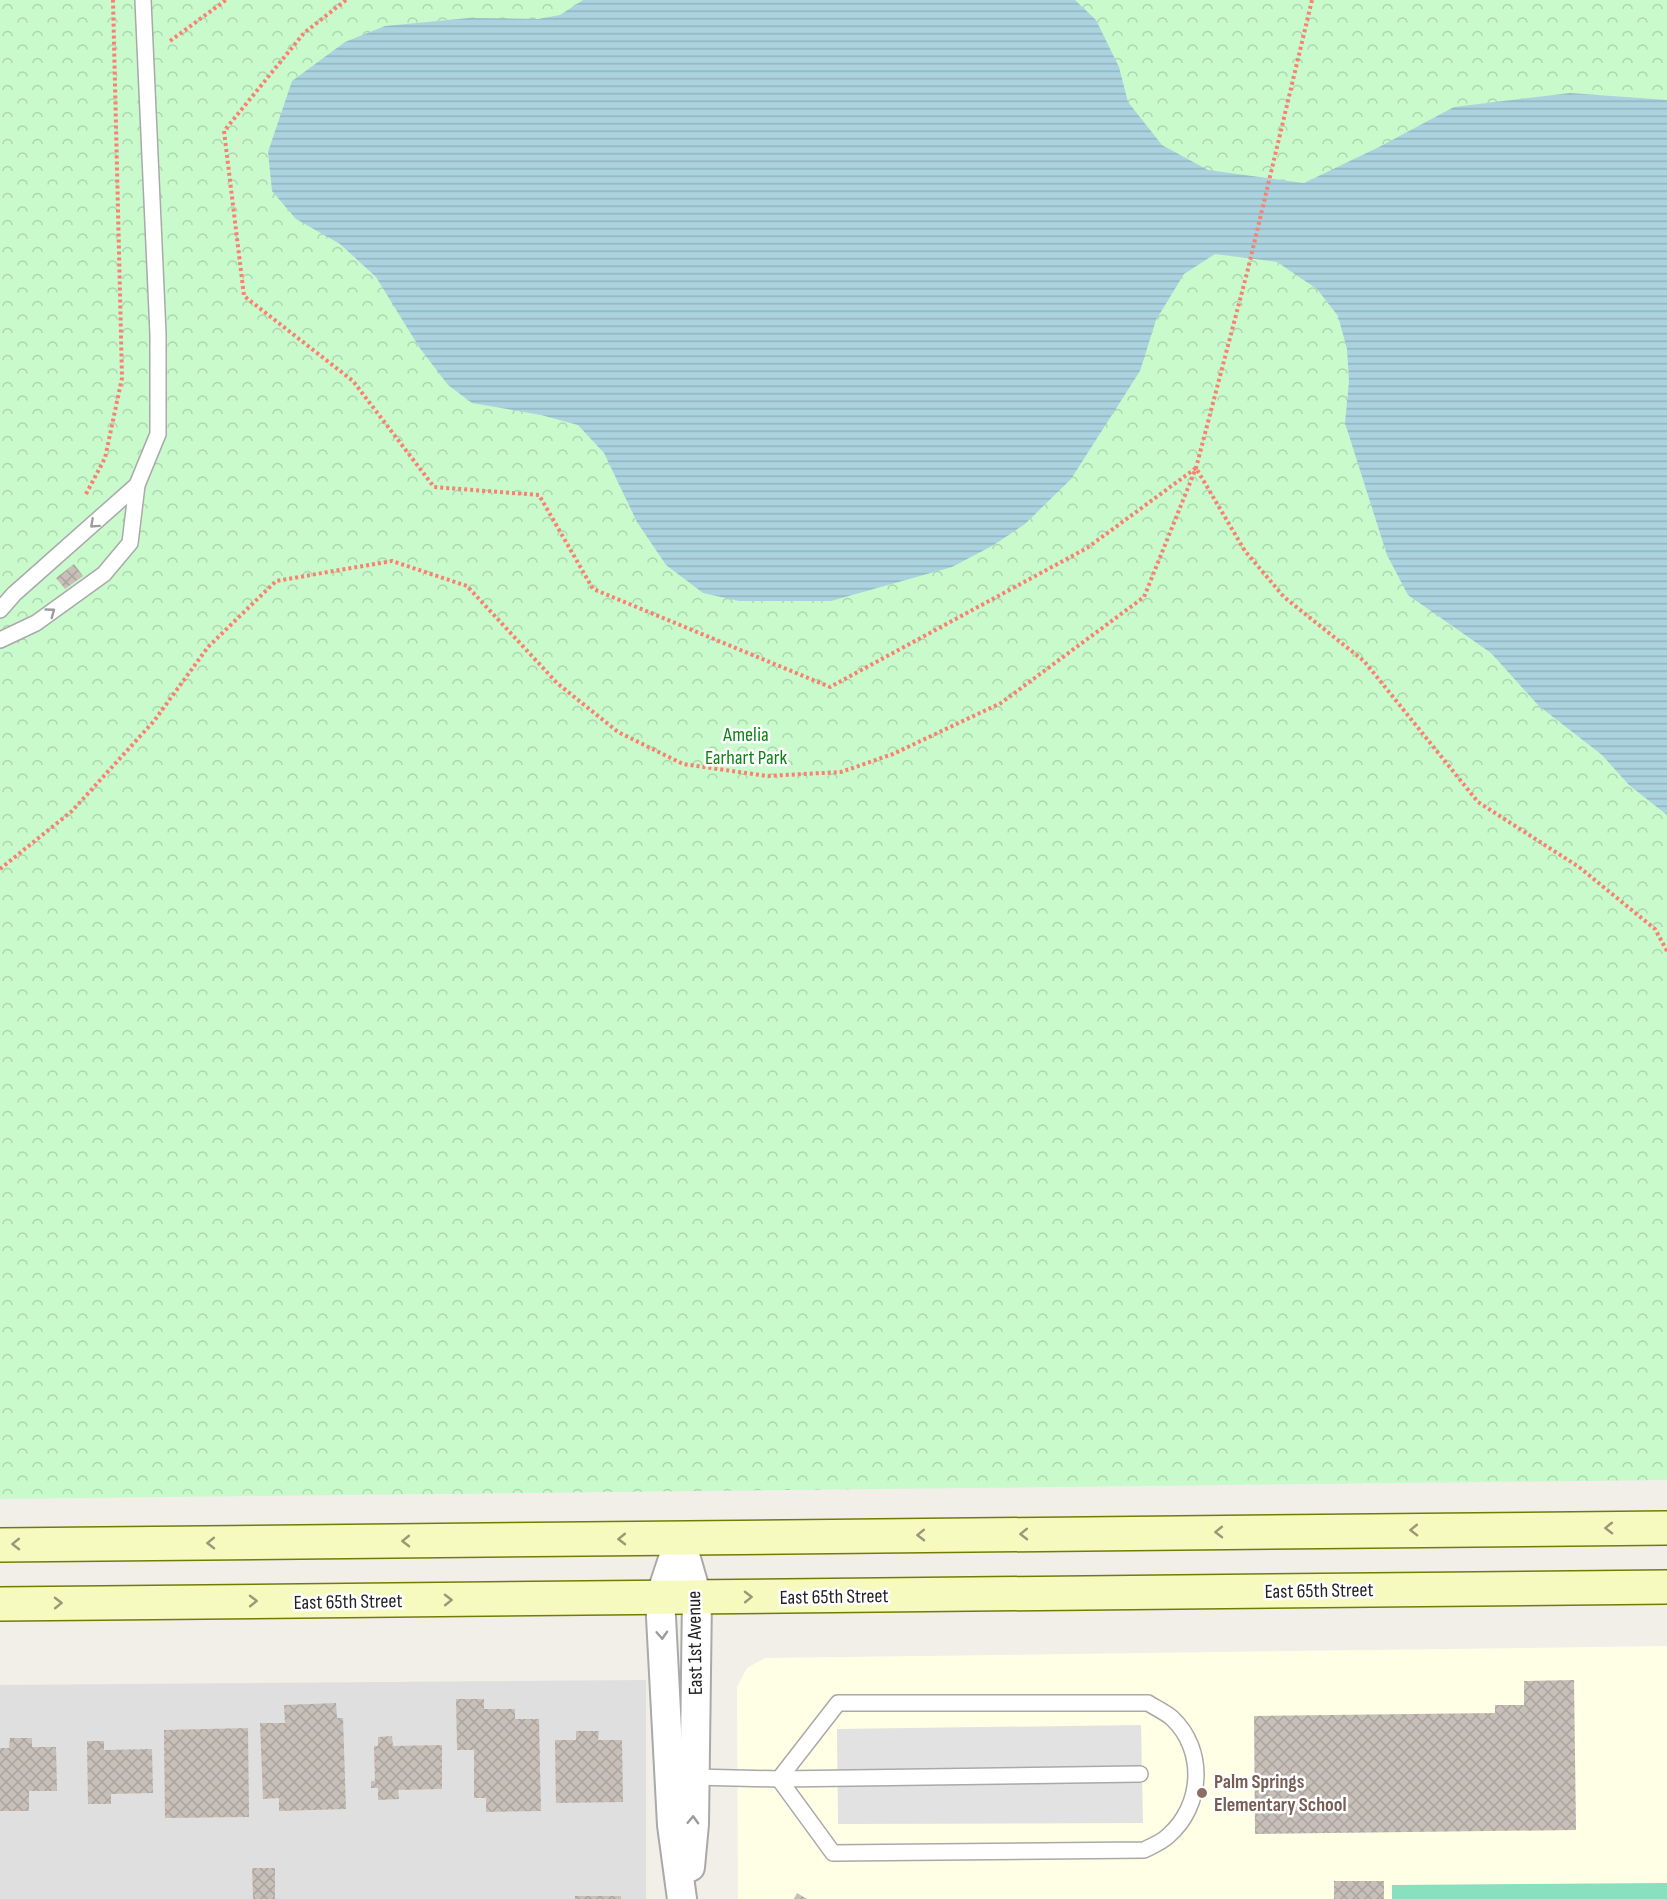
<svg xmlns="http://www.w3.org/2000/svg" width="1667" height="1899" font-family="'Sofia Sans Condensed',sans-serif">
	<defs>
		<pattern id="park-crowns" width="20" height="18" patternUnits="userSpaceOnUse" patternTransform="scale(1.5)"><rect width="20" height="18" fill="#c8facc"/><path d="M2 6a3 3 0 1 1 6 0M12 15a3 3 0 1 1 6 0" fill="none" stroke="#acd6af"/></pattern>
		<pattern id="water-rules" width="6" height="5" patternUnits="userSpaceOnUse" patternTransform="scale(1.5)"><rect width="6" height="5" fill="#aad3df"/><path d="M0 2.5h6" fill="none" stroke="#92b5bf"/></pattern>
		<pattern id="building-cross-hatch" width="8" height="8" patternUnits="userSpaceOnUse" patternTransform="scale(1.5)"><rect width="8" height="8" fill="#c7bfb8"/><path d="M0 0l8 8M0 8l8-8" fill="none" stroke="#aba49e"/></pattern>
	</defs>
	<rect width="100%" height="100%" fill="#f2efe9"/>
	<polygon fill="#e0dfdf" points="646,1680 646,1899 0,1899 0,1685"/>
	<polygon fill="#ffffe5" points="1667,1646 1667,1899 738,1899 737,1687 747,1668 765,1658"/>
	<polygon fill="url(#park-crowns)" points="0,0 1667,0 1667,1480 0,1499"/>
	<polygon fill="#88e0be" points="1667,1883 1667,1899 1392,1899 1392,1885"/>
	<polygon fill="#e2e2e2" points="1141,1725 1143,1823 838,1824 837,1729"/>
	<polygon fill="url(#water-rules)" points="583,0 1075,0 1096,20 1119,67 1128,102 1162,145 1208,170 1304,183 1379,147 1454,107 1570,93 1667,100 1667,815 1629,785 1602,755 1539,706 1491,653 1408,595 1387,555 1345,423 1349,381 1347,349 1338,316 1317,289 1277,262 1215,254 1184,274 1156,320 1140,371 1071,479 1025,524 992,546 952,567 831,601 739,601 703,593 666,565 637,522 604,453 578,425 541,415 472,403 448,385 419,347 376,277 340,244 296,219 272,191 268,152 292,81 345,42 385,26 469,18 538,19 560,15"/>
	<g fill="url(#building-cross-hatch)">
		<polygon points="74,564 83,576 65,589 56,578"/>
		<polygon points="1574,1680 1576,1830 1255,1834 1254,1716 1495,1713 1495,1705 1524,1705 1524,1681"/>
		<polygon points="456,1699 484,1699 484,1709 515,1709 515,1719 539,1719 541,1811 486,1812 486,1798 474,1798 474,1750 457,1750"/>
		<polygon points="336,1703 337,1718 343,1718 346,1809 279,1811 279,1798 263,1799 260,1723 285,1723 284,1705"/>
		<polygon points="248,1728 249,1817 165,1818 164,1730"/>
		<polygon points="576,1731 599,1731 598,1740 622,1740 623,1802 556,1803 555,1740 576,1740"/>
		<polygon points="392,1736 393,1746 442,1745 442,1789 398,1790 399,1799 378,1800 378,1788 371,1788 371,1781 375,1781 374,1746 378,1746 378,1737"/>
		<polygon points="10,1738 32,1738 32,1747 56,1747 57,1791 29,1791 29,1811 0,1811 0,1748 9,1748"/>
		<polygon points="87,1741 104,1741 104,1750 152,1749 153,1793 111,1794 111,1804 88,1804"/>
		<polygon points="252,1868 275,1868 275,1899 253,1899"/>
		<rect x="1334" y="1881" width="50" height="18"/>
		<polygon points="797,1893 807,1899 794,1899"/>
		<rect x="575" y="1896" width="46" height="3"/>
	</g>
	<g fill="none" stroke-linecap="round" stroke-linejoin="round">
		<defs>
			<g id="service">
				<polyline points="0,610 14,594 137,485"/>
				<polyline points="0,640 36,623 104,574 130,543 137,485 158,434 158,334 143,0"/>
				<path d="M838 1703H1148C1156 1708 1165 1712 1172 1718 1206 1750 1203 1806 1168 1836 1162 1842 1152 1846 1144 1850L833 1853 779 1779Z"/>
				<polyline points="694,1777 779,1779 1140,1774"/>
			</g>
			<g id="minor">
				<polyline points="680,1538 660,1598 672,1825 682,1899"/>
				<polyline points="680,1538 697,1597 694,1824 690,1867"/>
			</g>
			<g id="secondary">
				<polyline points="0,1545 1667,1528"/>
				<polyline points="0,1604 1667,1587"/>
			</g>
		</defs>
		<use href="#service" stroke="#a9a9a9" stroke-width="18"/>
		<use href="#minor" stroke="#a9a9a9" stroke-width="32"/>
		<use href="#secondary" stroke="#707d05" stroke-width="36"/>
		<g stroke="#fa8072" stroke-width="4" stroke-dasharray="3 3" stroke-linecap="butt">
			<polyline points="346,0 304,33 224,131 244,296 353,381 434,487 539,495 593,589 830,687 1087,548 1196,468 1245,551 1284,597 1364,661 1478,802 1579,867 1655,929 1667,951"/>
			<polyline points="170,41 226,0"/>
			<polyline points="86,494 105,458 122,378 113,0"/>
			<polyline points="0,869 72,811 154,721 208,647 276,581 392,561 467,586 557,683 618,732 683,764 767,776 841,772 893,754 1001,703 1144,597 1196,468 1248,269 1312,0"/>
		</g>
		<use href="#service" stroke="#fff" stroke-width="15"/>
		<use href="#minor" stroke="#fff" stroke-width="28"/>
		<use href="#secondary" stroke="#f7fabf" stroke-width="33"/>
	</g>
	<defs><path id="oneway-chevron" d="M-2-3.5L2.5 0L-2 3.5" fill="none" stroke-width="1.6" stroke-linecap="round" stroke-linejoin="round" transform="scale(1.5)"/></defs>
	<g stroke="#9c9c9c">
		<use href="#oneway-chevron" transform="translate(94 524) rotate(138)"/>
		<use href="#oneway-chevron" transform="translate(51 612) rotate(-36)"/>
		<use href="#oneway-chevron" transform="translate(662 1635) rotate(87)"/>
		<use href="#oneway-chevron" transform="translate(693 1820) rotate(-88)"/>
	</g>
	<g stroke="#979978">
		<use href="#oneway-chevron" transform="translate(1609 1528) rotate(179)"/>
		<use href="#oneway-chevron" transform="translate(1414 1530) rotate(179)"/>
		<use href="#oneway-chevron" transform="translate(1219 1532) rotate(179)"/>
		<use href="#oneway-chevron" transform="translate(1024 1534) rotate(179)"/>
		<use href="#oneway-chevron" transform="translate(921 1535) rotate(179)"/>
		<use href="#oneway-chevron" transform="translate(622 1539) rotate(179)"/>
		<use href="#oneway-chevron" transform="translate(406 1541) rotate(179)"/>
		<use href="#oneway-chevron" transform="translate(211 1543) rotate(179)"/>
		<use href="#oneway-chevron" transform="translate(16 1544) rotate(179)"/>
		<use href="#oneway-chevron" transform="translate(748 1597) rotate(-1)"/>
		<use href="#oneway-chevron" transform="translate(448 1600) rotate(-1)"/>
		<use href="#oneway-chevron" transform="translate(253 1601) rotate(-1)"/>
		<use href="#oneway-chevron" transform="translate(58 1603) rotate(-1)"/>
	</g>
	<circle fill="#8d6e63" stroke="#fff" stroke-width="2" cx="1202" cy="1793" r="6"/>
	<g text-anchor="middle" stroke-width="5" stroke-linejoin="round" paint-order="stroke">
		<g font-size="20" fill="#0c8416" stroke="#fff">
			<text x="746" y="741">Amelia<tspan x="746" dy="23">Earhart Park</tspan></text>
		</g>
		<g font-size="20" fill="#222" stroke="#fff">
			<text transform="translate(1319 1590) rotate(-1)" y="7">East 65th Street</text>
			<text transform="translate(834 1596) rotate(-1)" y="7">East 65th Street</text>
			<text transform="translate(348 1601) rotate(-1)" y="7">East 65th Street</text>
			<text transform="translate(694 1643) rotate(-91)" y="7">East 1st Avenue</text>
		</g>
		<g font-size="20" font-weight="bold" fill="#785e54" stroke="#fff" text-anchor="start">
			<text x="1214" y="1788">Palm Springs<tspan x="1214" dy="23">Elementary School</tspan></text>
		</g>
	</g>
</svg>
